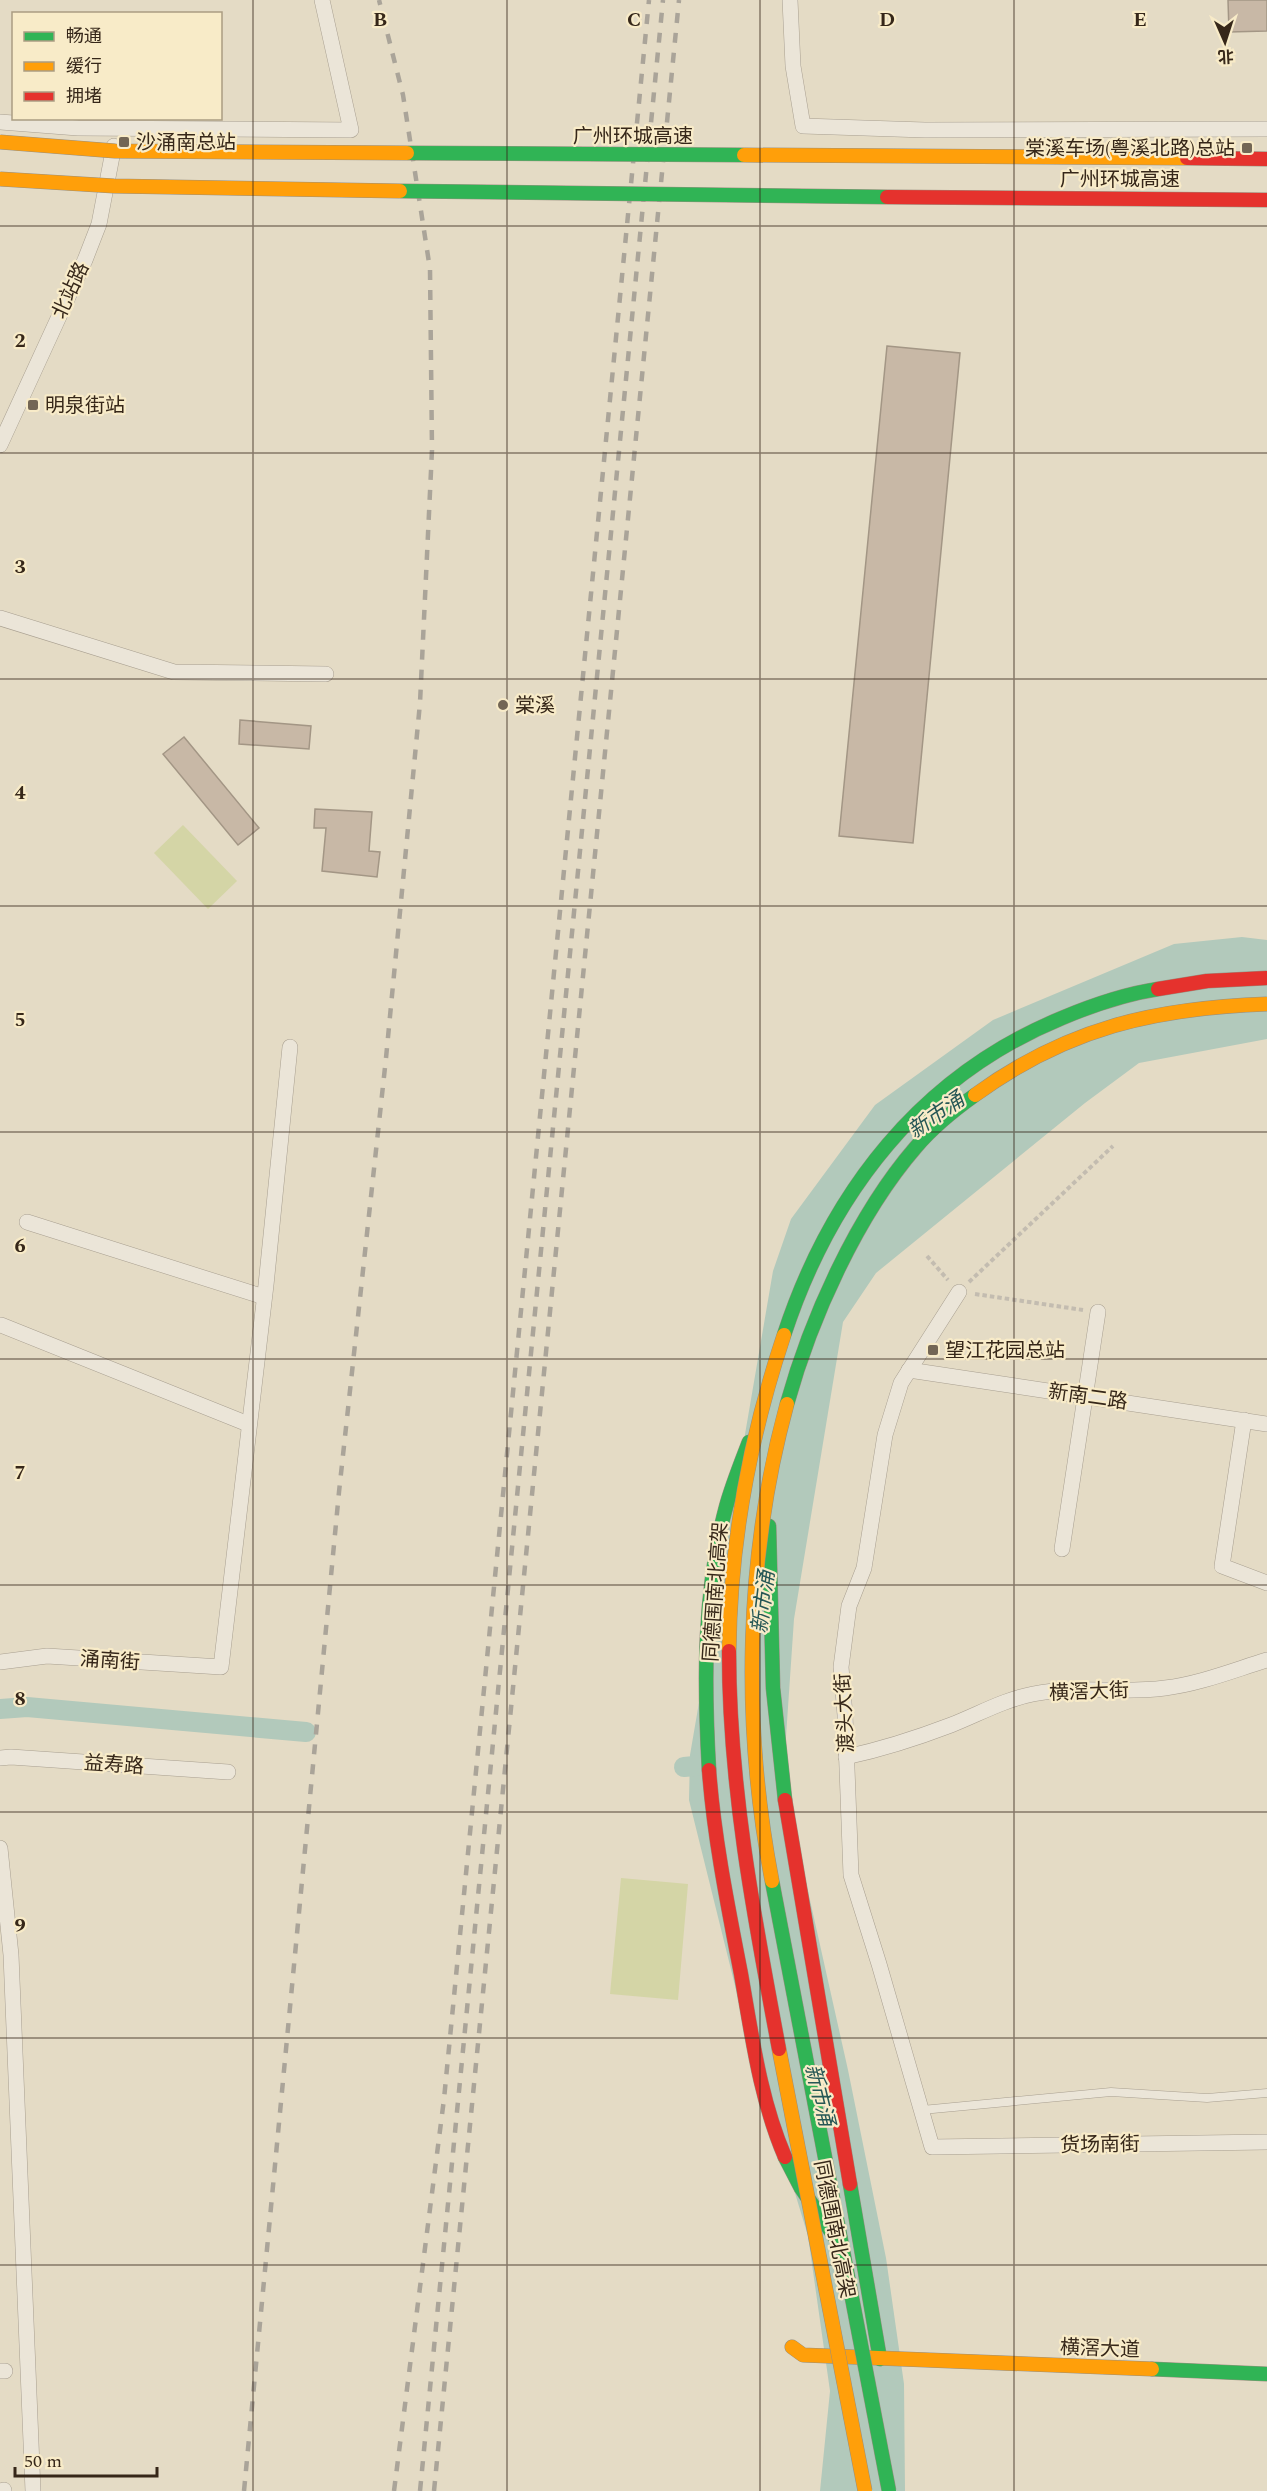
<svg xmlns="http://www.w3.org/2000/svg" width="1267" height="2491" font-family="Spectral,'Noto Sans SC',serif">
	<rect width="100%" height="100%" fill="#e4dbc5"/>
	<g fill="#d4d5a6">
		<polygon points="183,825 237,881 208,909 154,853"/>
		<polygon points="621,1878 688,1884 678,2000 610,1994"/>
	</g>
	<polygon fill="#b2c9bb" points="1242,937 1267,940 1267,1039 1139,1063 1085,1103 876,1273 843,1322 794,1619 784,1766 803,1869 848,2070 886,2258 904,2384 905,2491 820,2491 830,2391 808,2236 748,2038 689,1800 690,1755 773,1271 791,1219 875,1105 993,1020 1174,944"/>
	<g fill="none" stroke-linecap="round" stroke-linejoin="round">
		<g stroke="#b2c9bb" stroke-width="20">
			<polyline points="0,1709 27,1707 306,1732"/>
			<polyline points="684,1767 716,1764"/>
		</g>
	</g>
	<g fill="#c8b8a6" stroke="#a39685" stroke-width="1.5">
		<polygon points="1228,0 1267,0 1267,31 1229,32"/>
		<polygon points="887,346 960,353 913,843 839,836"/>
		<polygon points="240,720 311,726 309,749 239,744"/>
		<polygon points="184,737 259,828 238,845 163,754"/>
		<polygon points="315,809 372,812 369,851 380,852 377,877 322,871 326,828 314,828"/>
	</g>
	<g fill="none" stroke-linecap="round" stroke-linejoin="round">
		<defs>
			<polyline id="lane" points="922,2110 1111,2092 1207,2098 1267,2093"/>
			<g id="street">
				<polyline points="790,0 793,66 803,126 925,130 1267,129"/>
				<polyline points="0,122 78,128 351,130 322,0"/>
				<polyline points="0,445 85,260 99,224 114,146"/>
				<polyline points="0,618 174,672 326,674"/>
				<polyline points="27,1222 264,1297"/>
				<polyline points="959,1292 901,1383 885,1435 864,1568 849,1606 841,1667 845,1715 851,1875 879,1964 932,2147 1267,2142"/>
				<polyline points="1,1325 248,1424"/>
				<polyline points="909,1370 1267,1424"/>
				<polyline points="1244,1420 1222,1566 1267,1583"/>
				<polyline points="1062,1549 1098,1312"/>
				<polyline points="0,1662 47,1656 221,1667 266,1285 290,1047"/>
				<path d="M846 1757C883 1749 917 1738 951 1725 979 1714 1003 1700 1033 1694 1076 1685 1121 1694 1165 1688 1199 1684 1234 1670 1267 1660"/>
				<polyline points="0,1758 11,1757 228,1772"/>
				<polyline points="0,1848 11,1955 33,2491"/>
				<polyline points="0,2371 5,2371"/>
				<polyline points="0,2491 4,2490"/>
			</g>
			<g id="fast">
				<polyline points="769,1526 773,1688 785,1800"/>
				<path d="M709 1770C704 1682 703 1593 726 1507 732 1485 741 1463 749 1442"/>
				<polyline points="785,2157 801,2188 843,2249"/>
				<polyline points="850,2184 880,2359"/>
				<polyline points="1152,2369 1267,2374"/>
			</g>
			<polyline id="slow" points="792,2347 803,2355 1152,2369"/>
			<g id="jam">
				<path d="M709 1770C714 1838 728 1907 741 1974 752 2036 760 2099 785 2157"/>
				<polyline points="785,1800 850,2184"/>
			</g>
		</defs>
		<use href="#lane" stroke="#a89f90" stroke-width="9"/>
		<use href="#street" stroke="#a89f90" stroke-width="16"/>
		<use href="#fast" stroke="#988f7f" stroke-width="15"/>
		<use href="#slow" stroke="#988f7f" stroke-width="15"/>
		<use href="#jam" stroke="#988f7f" stroke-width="15"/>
		<g stroke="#c3bcb0" stroke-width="4" stroke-dasharray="4.5 3" stroke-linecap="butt">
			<polyline points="927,1256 948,1280"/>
			<polyline points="969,1282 1113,1146"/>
			<polyline points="975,1294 1083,1310"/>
		</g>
		<use href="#lane" stroke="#ebe5d8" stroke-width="8"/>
		<use href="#street" stroke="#ebe5d8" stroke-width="15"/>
		<use href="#fast" stroke="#30b455" stroke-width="14"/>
		<use href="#slow" stroke="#ff9f0a" stroke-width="14"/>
		<use href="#jam" stroke="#e5322d" stroke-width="14"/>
		<g stroke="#aaa499" stroke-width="4.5" stroke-dasharray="10 10" stroke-linecap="butt">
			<polyline points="244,2491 339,1492 386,1058 420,703 432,450 430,269 403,95 379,0"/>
			<polyline points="394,2491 444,2099 649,0"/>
			<polyline points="420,2491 663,0"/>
			<polyline points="434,2491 679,0"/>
		</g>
		<defs>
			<g id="fast-bridge">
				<polyline points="407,153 744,155"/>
				<polyline points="400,191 887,197"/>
				<path d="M784 1335C831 1192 921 1076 1062 1018 1093 1005 1125 994 1158 989"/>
				<path d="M787 1404C811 1318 857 1215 916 1147 933 1127 954 1110 975 1095"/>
				<polyline points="772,1881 889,2491"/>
			</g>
			<g id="slow-bridge">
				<polyline points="0,142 115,151 407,153"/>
				<polyline points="744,155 1187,158"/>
				<polyline points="0,179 114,186 400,191"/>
				<path d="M975 1095C1067 1028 1155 1008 1267 1004"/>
				<path d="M729 1651C730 1543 750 1437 784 1335"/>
				<path d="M772 1881C742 1725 745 1557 787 1404"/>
				<polyline points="779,2049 865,2491"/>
			</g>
			<g id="jam-bridge">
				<polyline points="1187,158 1267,159"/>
				<polyline points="887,197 1267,200"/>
				<polyline points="1158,989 1207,981 1267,978"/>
				<path d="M729 1651C729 1786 754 1917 779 2049"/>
			</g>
		</defs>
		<use href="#fast-bridge" stroke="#988f7f" stroke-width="15" stroke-linecap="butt"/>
		<use href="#slow-bridge" stroke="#988f7f" stroke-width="15" stroke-linecap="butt"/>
		<use href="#jam-bridge" stroke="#988f7f" stroke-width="15" stroke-linecap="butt"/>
		<use href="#fast-bridge" stroke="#30b455" stroke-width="14"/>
		<use href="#slow-bridge" stroke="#ff9f0a" stroke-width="14"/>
		<use href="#jam-bridge" stroke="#e5322d" stroke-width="14"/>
	</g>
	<path fill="none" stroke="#362719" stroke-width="1.5" stroke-opacity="0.55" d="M253 0V2491M507 0V2491M760 0V2491M1014 0V2491M0 226H1267M0 453H1267M0 679H1267M0 906H1267M0 1132H1267M0 1359H1267M0 1585H1267M0 1812H1267M0 2038H1267M0 2265H1267"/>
	<g fill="#736655" stroke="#f8ebc8" stroke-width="2">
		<rect x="118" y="136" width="12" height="12" rx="3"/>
		<rect x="1241" y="142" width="12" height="12" rx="3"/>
		<rect x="27" y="399" width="12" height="12" rx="3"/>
		<circle cx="503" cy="705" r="6"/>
		<rect x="927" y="1344" width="12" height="12" rx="3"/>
	</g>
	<g text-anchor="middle" stroke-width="4.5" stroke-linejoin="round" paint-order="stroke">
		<g font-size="20" fill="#362719" stroke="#f8ebc8">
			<text x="633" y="143">广州环城高速</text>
			<text x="1120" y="186">广州环城高速</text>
			<text transform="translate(70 290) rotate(-65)" y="7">北站路</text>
			<text transform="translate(1088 1396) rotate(8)" y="7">新南二路</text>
			<text transform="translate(715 1592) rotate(-86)" y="7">同德围南北高架</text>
			<text transform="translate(110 1660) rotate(4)" y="7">涌南街</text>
			<text transform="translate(1089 1691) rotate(-2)" y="7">横滘大街</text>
			<text transform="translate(844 1713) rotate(-93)" y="7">渡头大街</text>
			<text transform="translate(114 1764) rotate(4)" y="7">益寿路</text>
			<text transform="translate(1100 2144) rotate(-1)" y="7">货场南街</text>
			<text transform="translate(835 2229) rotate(79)" y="7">同德围南北高架</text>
			<text transform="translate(1100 2348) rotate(2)" y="7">横滘大道</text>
		</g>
		<g font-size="20" fill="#362719" stroke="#f8ebc8" text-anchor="start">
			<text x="136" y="149">沙涌南总站</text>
			<text x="1235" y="155" text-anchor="end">棠溪车场(粤溪北路)总站</text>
			<text x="45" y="412">明泉街站</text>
			<text x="515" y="712">棠溪</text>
			<text x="945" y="1357">望江花园总站</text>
		</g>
		<g font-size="21" font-style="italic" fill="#265755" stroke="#f8ebc8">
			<text transform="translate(936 1115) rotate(-35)" y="7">新市涌</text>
			<text transform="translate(763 1602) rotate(-83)" y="7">新市涌</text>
			<text transform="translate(820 2095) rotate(76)" y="7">新市涌</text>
		</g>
	</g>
	<g font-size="20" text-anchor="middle" font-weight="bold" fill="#362719" stroke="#f8ebc8" stroke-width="4.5" stroke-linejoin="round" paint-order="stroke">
		<text x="380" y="26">B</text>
		<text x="634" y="26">C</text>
		<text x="887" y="26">D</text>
		<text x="1140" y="26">E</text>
		<text x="20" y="347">2</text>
		<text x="20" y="573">3</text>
		<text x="20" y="799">4</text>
		<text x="20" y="1026">5</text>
		<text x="20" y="1252">6</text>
		<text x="20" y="1479">7</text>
		<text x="20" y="1705">8</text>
		<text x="20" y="1932">9</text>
	</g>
	<rect x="12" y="12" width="210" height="108" fill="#f8ebc8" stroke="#aa9d82" stroke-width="1.5"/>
	<rect x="24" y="32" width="30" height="9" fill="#30b455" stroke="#aa9d82" stroke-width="1.5"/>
	<text x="66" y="42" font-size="18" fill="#362719">畅通</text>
	<rect x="24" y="62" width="30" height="9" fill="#ff9f0a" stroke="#aa9d82" stroke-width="1.5"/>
	<text x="66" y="72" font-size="18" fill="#362719">缓行</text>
	<rect x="24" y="92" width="30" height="9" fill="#e5322d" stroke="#aa9d82" stroke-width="1.5"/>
	<text x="66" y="102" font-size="18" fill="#362719">拥堵</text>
	<g transform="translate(1225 42) rotate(177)" stroke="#f8ebc8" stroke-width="4.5" paint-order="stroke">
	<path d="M0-4.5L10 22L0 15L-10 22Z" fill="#362719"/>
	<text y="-9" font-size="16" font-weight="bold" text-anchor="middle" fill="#362719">北</text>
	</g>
	<path d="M15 2467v9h142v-9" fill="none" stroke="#362719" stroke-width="3"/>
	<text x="24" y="2467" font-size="18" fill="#362719" stroke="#f8ebc8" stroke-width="4.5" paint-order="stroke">50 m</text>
</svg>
